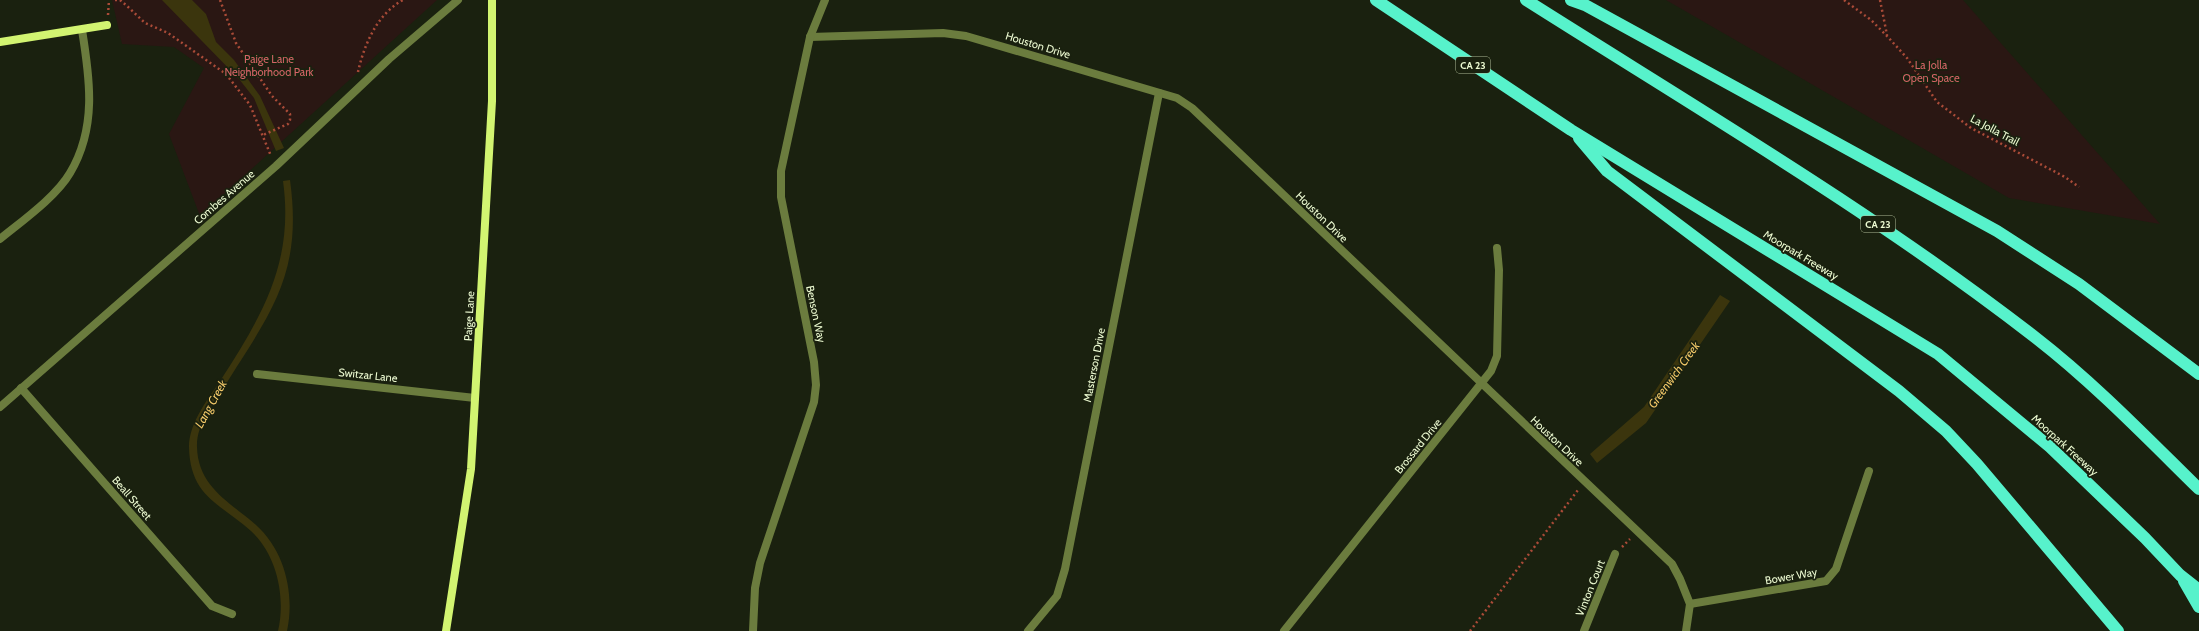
<svg xmlns="http://www.w3.org/2000/svg" width="2199" height="631" font-family="Cabin,sans-serif">
	<rect width="100%" height="100%" fill="#1a210f"/>
	<g fill="#2a1713">
		<polygon points="112,0 437,0 200,216 169,134 204,68 174,47 122,44"/>
		<polygon points="1666,0 1963,0 2160,224 2009,198"/>
	</g>
	<g fill="#3b350d">
		<polygon points="162,0 192,0 206,14 216,42 234,60 260,96 284,148 276,151 254,98 239,79"/>
		<path d="M290 180C303 274 271 312 224 387 213 405 196 425 197 447 198 487 230 502 256 525 285 551 295 594 287 631H278C286 597 277 555 251 531 221 504 190 497 189 447 189 422 209 398 222 378 264 313 294 260 283 181Z"/>
		<polygon points="1720,295 1730,301 1646,423 1597,463 1590,454 1644,407"/>
	</g>
	<g fill="none" stroke-linecap="round" stroke-linejoin="round">
		<g stroke="#aa4b38" stroke-width="2.5" stroke-dasharray="2 3" stroke-linecap="butt">
			<polyline points="115,0 120,0 126,5 145,23 168,33 226,74 250,105 271,156"/>
			<polyline points="220,0 236,43 272,96 290,114 290,120 288,124 263,135"/>
			<polyline points="1844,0 1871,20 1887,36 1907,58 1937,102 1971,128 2065,177 2079,187"/>
			<polyline points="1880,0 1887,35"/>
			<polyline points="108,15 109,0"/>
			<path d="M358 72C364 45 377 14 403 0"/>
			<polyline points="1622,547 1630,539"/>
			<polyline points="1470,631 1578,490"/>
		</g>
		<g stroke="#6b7c3e" stroke-width="8">
			<polyline points="810,37 943,33 966,36 1177,98 1192,108 1672,564 1680,579 1690,604 1686,631"/>
			<path d="M0 239C22 221 56 197 70 173 97 128 90 79 82 30"/>
			<polyline points="257,374 475,398"/>
			<polyline points="21,388 212,606 232,614"/>
			<polyline points="0,407 276,166 389,59 458,0"/>
			<polyline points="1690,604 1826,581 1836,569 1869,471"/>
			<polyline points="753,631 755,588 760,563 814,402 816,385 814,362 781,197 781,171 810,37 825,0"/>
			<polyline points="1028,631 1057,596 1065,569 1159,93"/>
			<polyline points="1284,631 1491,371 1497,356 1499,270 1497,248"/>
			<polyline points="1584,631 1615,554"/>
		</g>
		<g stroke="#d2f471" stroke-width="8">
			<polyline points="0,42 107,25"/>
			<polyline points="446,631 471,469 492,101 492,0"/>
		</g>
		<g stroke="#57f2cb" stroke-width="12">
			<polyline points="1376,0 1571,130 1938,354 2050,447 2145,538 2180,575 2199,590"/>
			<path d="M1526 0C1698 109 1875 213 2036 338 2094 383 2146 437 2199 489"/>
			<polyline points="1571,0 1585,5 1997,231 2079,284 2199,374"/>
			<polyline points="1579,138 1607,171 1899,391 1946,431 1977,464 2118,631"/>
			<polyline points="2184,581 2199,607"/>
		</g>
	</g>
	<g text-anchor="middle" stroke-width="3.5" stroke-linejoin="round" paint-order="stroke">
		<g fill="#1a210f" stroke="#aeba98" stroke-width="1">
			<rect x="1456" y="57" width="34" height="16" rx="3"/>
			<rect x="1861" y="216" width="34" height="16" rx="3"/>
		</g>
		<g font-size="10" font-weight="bold" fill="#edfbd2">
			<text x="1473" y="69">CA 23</text>
			<text x="1878" y="228">CA 23</text>
		</g>
		<g font-size="11" fill="#edfbd2" stroke="#1a210f">
			<text transform="translate(1038 45) rotate(17)" y="4">Houston Drive</text>
			<text transform="translate(1995 130) rotate(28)" y="4">La Jolla Trail</text>
			<text transform="translate(224 197) rotate(-41)" y="4">Combes Avenue</text>
			<text transform="translate(1322 217) rotate(44)" y="4">Houston Drive</text>
			<text transform="translate(1801 255) rotate(31)" y="4">Moorpark Freeway</text>
			<text transform="translate(816 314) rotate(78)" y="4">Benson Way</text>
			<text transform="translate(469 316) rotate(-87)" y="4">Paige Lane</text>
			<text transform="translate(1094 365) rotate(-79)" y="4">Masterson Drive</text>
			<text transform="translate(368 375) rotate(6)" y="4">Switzar Lane</text>
			<text transform="translate(1557 441) rotate(43)" y="4">Houston Drive</text>
			<text transform="translate(2065 445) rotate(42)" y="4">Moorpark Freeway</text>
			<text transform="translate(1418 446) rotate(-51)" y="4">Brossard Drive</text>
			<text transform="translate(132 498) rotate(49)" y="4">Beall Street</text>
			<text transform="translate(1791 576) rotate(-10)" y="4">Bower Way</text>
			<text transform="translate(1590 588) rotate(-68)" y="4">Vinton Court</text>
		</g>
		<g font-size="11" fill="#d56467" stroke="#1a210f">
			<text x="269" y="63">Paige Lane<tspan x="269" dy="13">Neighborhood Park</tspan></text>
			<text x="1931" y="69">La Jolla<tspan x="1931" dy="13">Open Space</tspan></text>
		</g>
		<g font-size="12" font-style="italic" fill="#f3c969" stroke="#1a210f">
			<text transform="translate(1674 375) rotate(-54)" y="4">Greenwich Creek</text>
			<text transform="translate(211 404) rotate(-61)" y="4">Lang Creek</text>
		</g>
	</g>
</svg>
